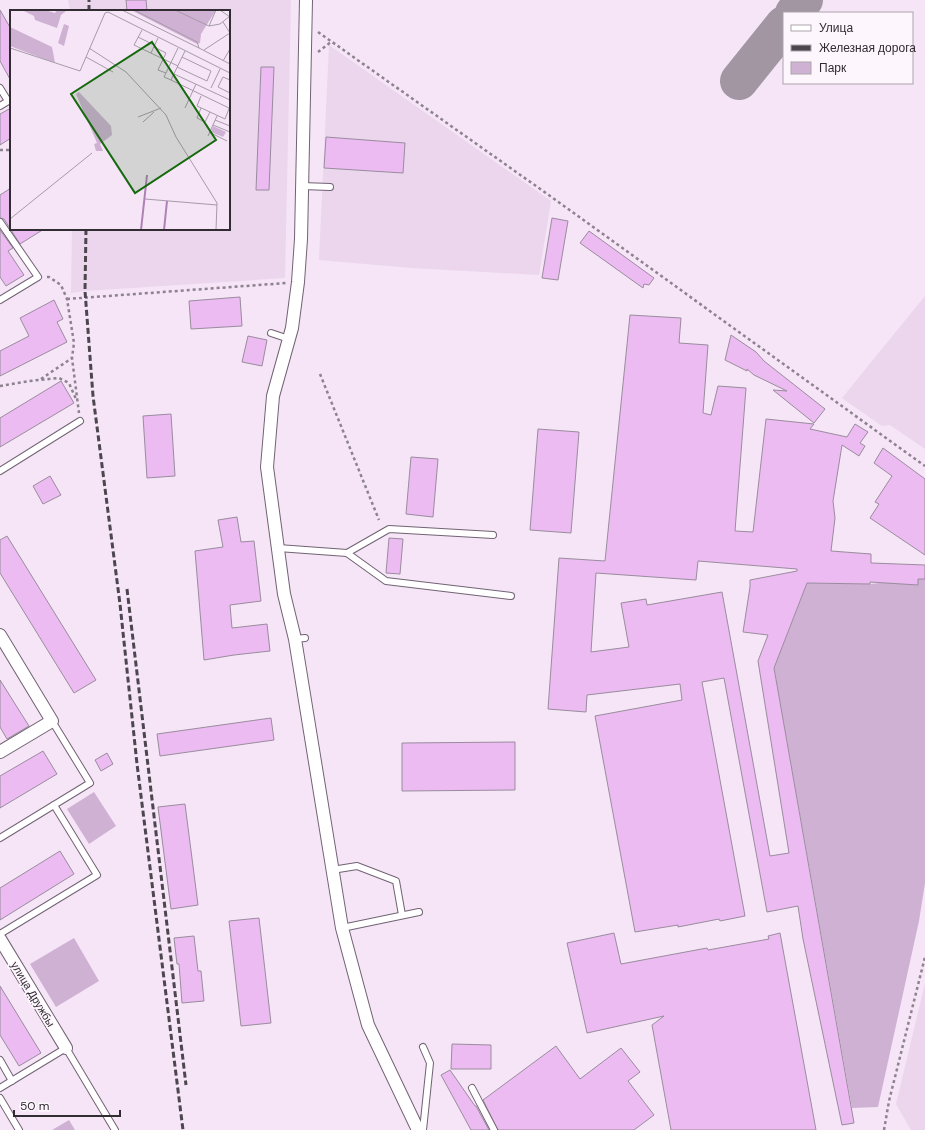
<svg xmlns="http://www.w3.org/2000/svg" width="925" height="1130" font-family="'DM Sans',sans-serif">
	<rect width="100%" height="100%" fill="#f5e5f7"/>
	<g fill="#ebd6ee">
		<polygon points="68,0 291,0 285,278 85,291 71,293 72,229 229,229 229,11 70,11"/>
		<polygon points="329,45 551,201 539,275 411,268 319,260"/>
		<polygon points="925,296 925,449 890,425 882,426 842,398"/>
		<polygon points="925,983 925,1130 911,1130 896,1104"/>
	</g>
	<g fill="#cfb1d4">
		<polygon points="918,579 925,579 925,883 919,921 878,1107 852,1108 774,668 807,583 870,584"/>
		<polygon points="94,792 116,826 89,844 67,809"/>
		<polygon points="74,938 99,981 56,1007 30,964"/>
		<polygon points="69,1120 75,1130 52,1130"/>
	</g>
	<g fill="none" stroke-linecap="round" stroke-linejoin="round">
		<g stroke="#a196a2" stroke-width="38">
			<polyline points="794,13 804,0"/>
			<polyline points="739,81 784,25"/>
		</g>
	</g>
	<g fill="#ebbbf2" stroke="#9a8c9d" fill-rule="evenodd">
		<polygon points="126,0 146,0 147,11 127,11"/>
		<polygon points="0,10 11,29 11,81 0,61"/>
		<polygon points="261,67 274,67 269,190 256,190"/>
		<polygon points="11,108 11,138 0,145 0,114"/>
		<polygon points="326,137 405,143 403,173 324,168"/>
		<polygon points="11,188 11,229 44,229 20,244 4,219 0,218 0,195"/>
		<polygon points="552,218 568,221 558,280 542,278"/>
		<polygon points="0,230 13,248 8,251 24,275 6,286 0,277"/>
		<polygon points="589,231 654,278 649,285 644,284 643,288 580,243"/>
		<polygon points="240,297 242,326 191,329 189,301"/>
		<polygon points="54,300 63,319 57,322 67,342 0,376 0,351 29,336 20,318"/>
		<path d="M630 315 681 318 679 343 708 345 703 413 711 415 718 386 746 388 735 531 753 532 766 419 814 424 810 429 847 437 855 424 868 432 860 443 865 446 859 456 842 445 833 501 835 518 831 551 871 554V563L925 565V579H918V585L870 582V584L807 583 774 668 854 1123 842 1125 803 939 798 906 767 912 724 678 702 682 745 916 720 921 719 919 678 927V925L635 932 595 716 682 700 680 684 587 695 586 712 548 709 559 558 605 561ZM698 561 797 569V571L750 580V587L743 632 768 635 758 661 789 853 770 856 722 592 647 605 646 599 621 603 629 647 591 652 596 573 696 580Z"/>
		<polygon points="731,335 756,352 764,361 825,409 814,423 773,390 787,391 754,375 747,369 747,371 725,360"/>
		<polygon points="248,336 267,340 262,366 242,362"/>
		<polygon points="61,381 74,403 0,447 0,418"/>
		<polygon points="171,414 175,476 147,478 143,416"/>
		<polygon points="538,429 579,432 571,533 530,530"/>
		<polygon points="883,448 925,479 925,555 870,518 879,504 875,502 892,476 874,463"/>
		<polygon points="411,457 438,459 433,517 406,514"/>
		<polygon points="50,476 61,495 43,504 33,486"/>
		<polygon points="237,517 241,542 254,541 261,601 230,605 232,628 267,624 270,651 234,655 204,660 195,551 223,547 218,520"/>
		<polygon points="7,536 96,680 74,693 0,573 0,540"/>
		<polygon points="389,538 403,539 400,574 386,573"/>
		<polygon points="0,680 29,726 7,739 0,727"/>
		<polygon points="271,718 274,740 160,756 157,734"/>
		<polygon points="515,742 515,790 402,791 402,743"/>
		<polygon points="43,751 57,774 0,808 0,776"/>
		<polygon points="107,753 113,764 101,771 95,760"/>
		<polygon points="185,804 198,905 171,909 158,807"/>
		<polygon points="60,851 74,874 0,920 0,888"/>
		<polygon points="259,918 271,1023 241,1026 229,921"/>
		<polygon points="614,933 621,964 707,948 708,950 769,939 768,936 780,933 816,1130 671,1130 652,1025 664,1016 587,1033 567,943"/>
		<polygon points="194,936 198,971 201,971 204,1001 182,1003 179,964 177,964 174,938"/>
		<polygon points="0,986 41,1053 19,1066 0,1035"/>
		<polygon points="452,1044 491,1045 491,1069 451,1069"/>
		<polygon points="556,1046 580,1079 621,1048 640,1072 628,1081 654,1115 634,1130 498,1130 483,1100"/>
		<polygon points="450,1070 475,1106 476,1106 489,1130 471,1130 441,1075"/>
	</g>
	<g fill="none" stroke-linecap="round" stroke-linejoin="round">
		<defs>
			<g id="lane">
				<polyline points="0,88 8,101"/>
				<polyline points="0,106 10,100"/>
				<polyline points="302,186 330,187"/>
				<polyline points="0,222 38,277 0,300"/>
				<polyline points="271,333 289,339"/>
				<polyline points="0,471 80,421"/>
				<polyline points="278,548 347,553 386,581 511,596"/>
				<polyline points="347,553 389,529 493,535"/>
				<polyline points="295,639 305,638"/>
				<polyline points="0,838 90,783 52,721"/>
				<polyline points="332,870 357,866 396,881 402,915"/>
				<polyline points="342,928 419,912"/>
				<polyline points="0,934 97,875 54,805"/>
				<polyline points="0,1060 12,1081"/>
				<polyline points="0,1088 66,1048 115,1130"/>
				<polyline points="472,1088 494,1130"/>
				<polyline points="0,1098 19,1130"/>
				<polyline points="423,1130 430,1063 423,1047"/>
			</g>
			<g id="street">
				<polyline points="306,0 301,239 298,282 292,328 273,396 267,467 284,594 295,639 342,928 368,1025 418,1130"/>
				<polyline points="0,635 52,721 0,752"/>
				<polyline points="0,939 66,1048"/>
			</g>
		</defs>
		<use href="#lane" stroke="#716373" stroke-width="8"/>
		<use href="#street" stroke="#716373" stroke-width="14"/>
		<g stroke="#8d828e" stroke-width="2.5" stroke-dasharray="3 3" stroke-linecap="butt">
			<polyline points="318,32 553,198 925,466"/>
			<polyline points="318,52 331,42"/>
			<polyline points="0,150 11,150"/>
			<polyline points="47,277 49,277 61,285 67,299 74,343 72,358 79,413"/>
			<polyline points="67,299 286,283"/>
			<polyline points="320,374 379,520"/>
			<polyline points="41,379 72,358"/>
			<polyline points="0,386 29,381 59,378 69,383 76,399"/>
			<polyline points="884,1130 889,1101 925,957"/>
		</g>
		<use href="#lane" stroke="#fff" stroke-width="6"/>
		<use href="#street" stroke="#fff" stroke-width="12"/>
		<g stroke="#4d464e" stroke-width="3" stroke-dasharray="6 3" stroke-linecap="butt">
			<polyline points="89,11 89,0"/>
			<polyline points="86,229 85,291 93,396 120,604 137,764 183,1130"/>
			<polyline points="127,589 186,1085"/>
		</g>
	</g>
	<g text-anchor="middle" stroke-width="3.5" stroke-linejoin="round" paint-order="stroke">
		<g font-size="11" fill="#312b32" stroke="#fdf6fd">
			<text transform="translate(33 994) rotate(59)" y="4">улица Дружбы</text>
		</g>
	</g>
	<g transform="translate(10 10)">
		<rect width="220" height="220" fill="#f5e5f7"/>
		<path d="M12 0H35L45 3 47 0 56 1 51 5 47 18 25 10 24 6ZM121 0H206L191 24 190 33 187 34ZM54 14 59 16 54 36 48 33ZM0 17 42 37 45 53 0 36ZM69 82 101 116 102 125 90 134 93 141H86L84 134 87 133 66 84ZM203 116 216 122 213 127 201 122Z" fill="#cfb1d4"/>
		<path fill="none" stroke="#ae80b5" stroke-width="2" d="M131 220 137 165M154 220 157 191"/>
		<path fill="none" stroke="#a79ba8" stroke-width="1" d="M112 0 189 38M124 0 187 32 189 38 220 54M165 0 199 16 210 14 220 6M210 0 220 7M213 12 220 23M199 16 206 0M132 20 124 35 168 56M128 27 144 35M144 37 156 43 148 60 156 63M0 38 70 61 95 3 98 2 220 63M79 38 116 62 156 105 166 127 207 193 206 220M194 40 220 23M175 41 161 70 219 98M141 43 148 28M76 47 103 62M213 51 220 39M167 57 197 71 201 61 172 47M164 64 220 90M161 70 154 67 168 38M220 70 213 67 208 77 220 83M201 78 210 59M191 86 187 96 215 109 220 96M175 98 186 74M191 98 187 108 195 112 200 102M128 107 151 98M205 110 220 116M133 112 144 102M203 115 220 122M199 122 217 131M198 126 207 106M220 174V196M135 189 207 195M0 209 82 143"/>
		<path fill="#16690d" fill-opacity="0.15" stroke="#16690d" stroke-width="2" d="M142 32 206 130 125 183 61 84Z"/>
		<rect width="220" height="220" fill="none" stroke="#312b32" stroke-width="2"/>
	</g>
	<rect x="783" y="12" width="130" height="72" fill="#fdf6fd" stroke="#aba5ac"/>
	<rect x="791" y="25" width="20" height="6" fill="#ffffff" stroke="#aba5ac"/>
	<text x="819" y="32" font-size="12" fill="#312b32">Улица</text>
	<rect x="791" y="45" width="20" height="6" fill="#4d464e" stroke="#aba5ac"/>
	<text x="819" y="52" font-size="12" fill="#312b32">Железная дорога</text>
	<rect x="791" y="62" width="20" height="12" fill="#cfb1d4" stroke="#aba5ac"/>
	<text x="819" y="72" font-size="12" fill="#312b32">Парк</text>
	<path d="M14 1110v6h106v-6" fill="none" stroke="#312b32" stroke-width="2"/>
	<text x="20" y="1110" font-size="12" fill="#312b32" stroke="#fdf6fd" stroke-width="3" paint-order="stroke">50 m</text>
</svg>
